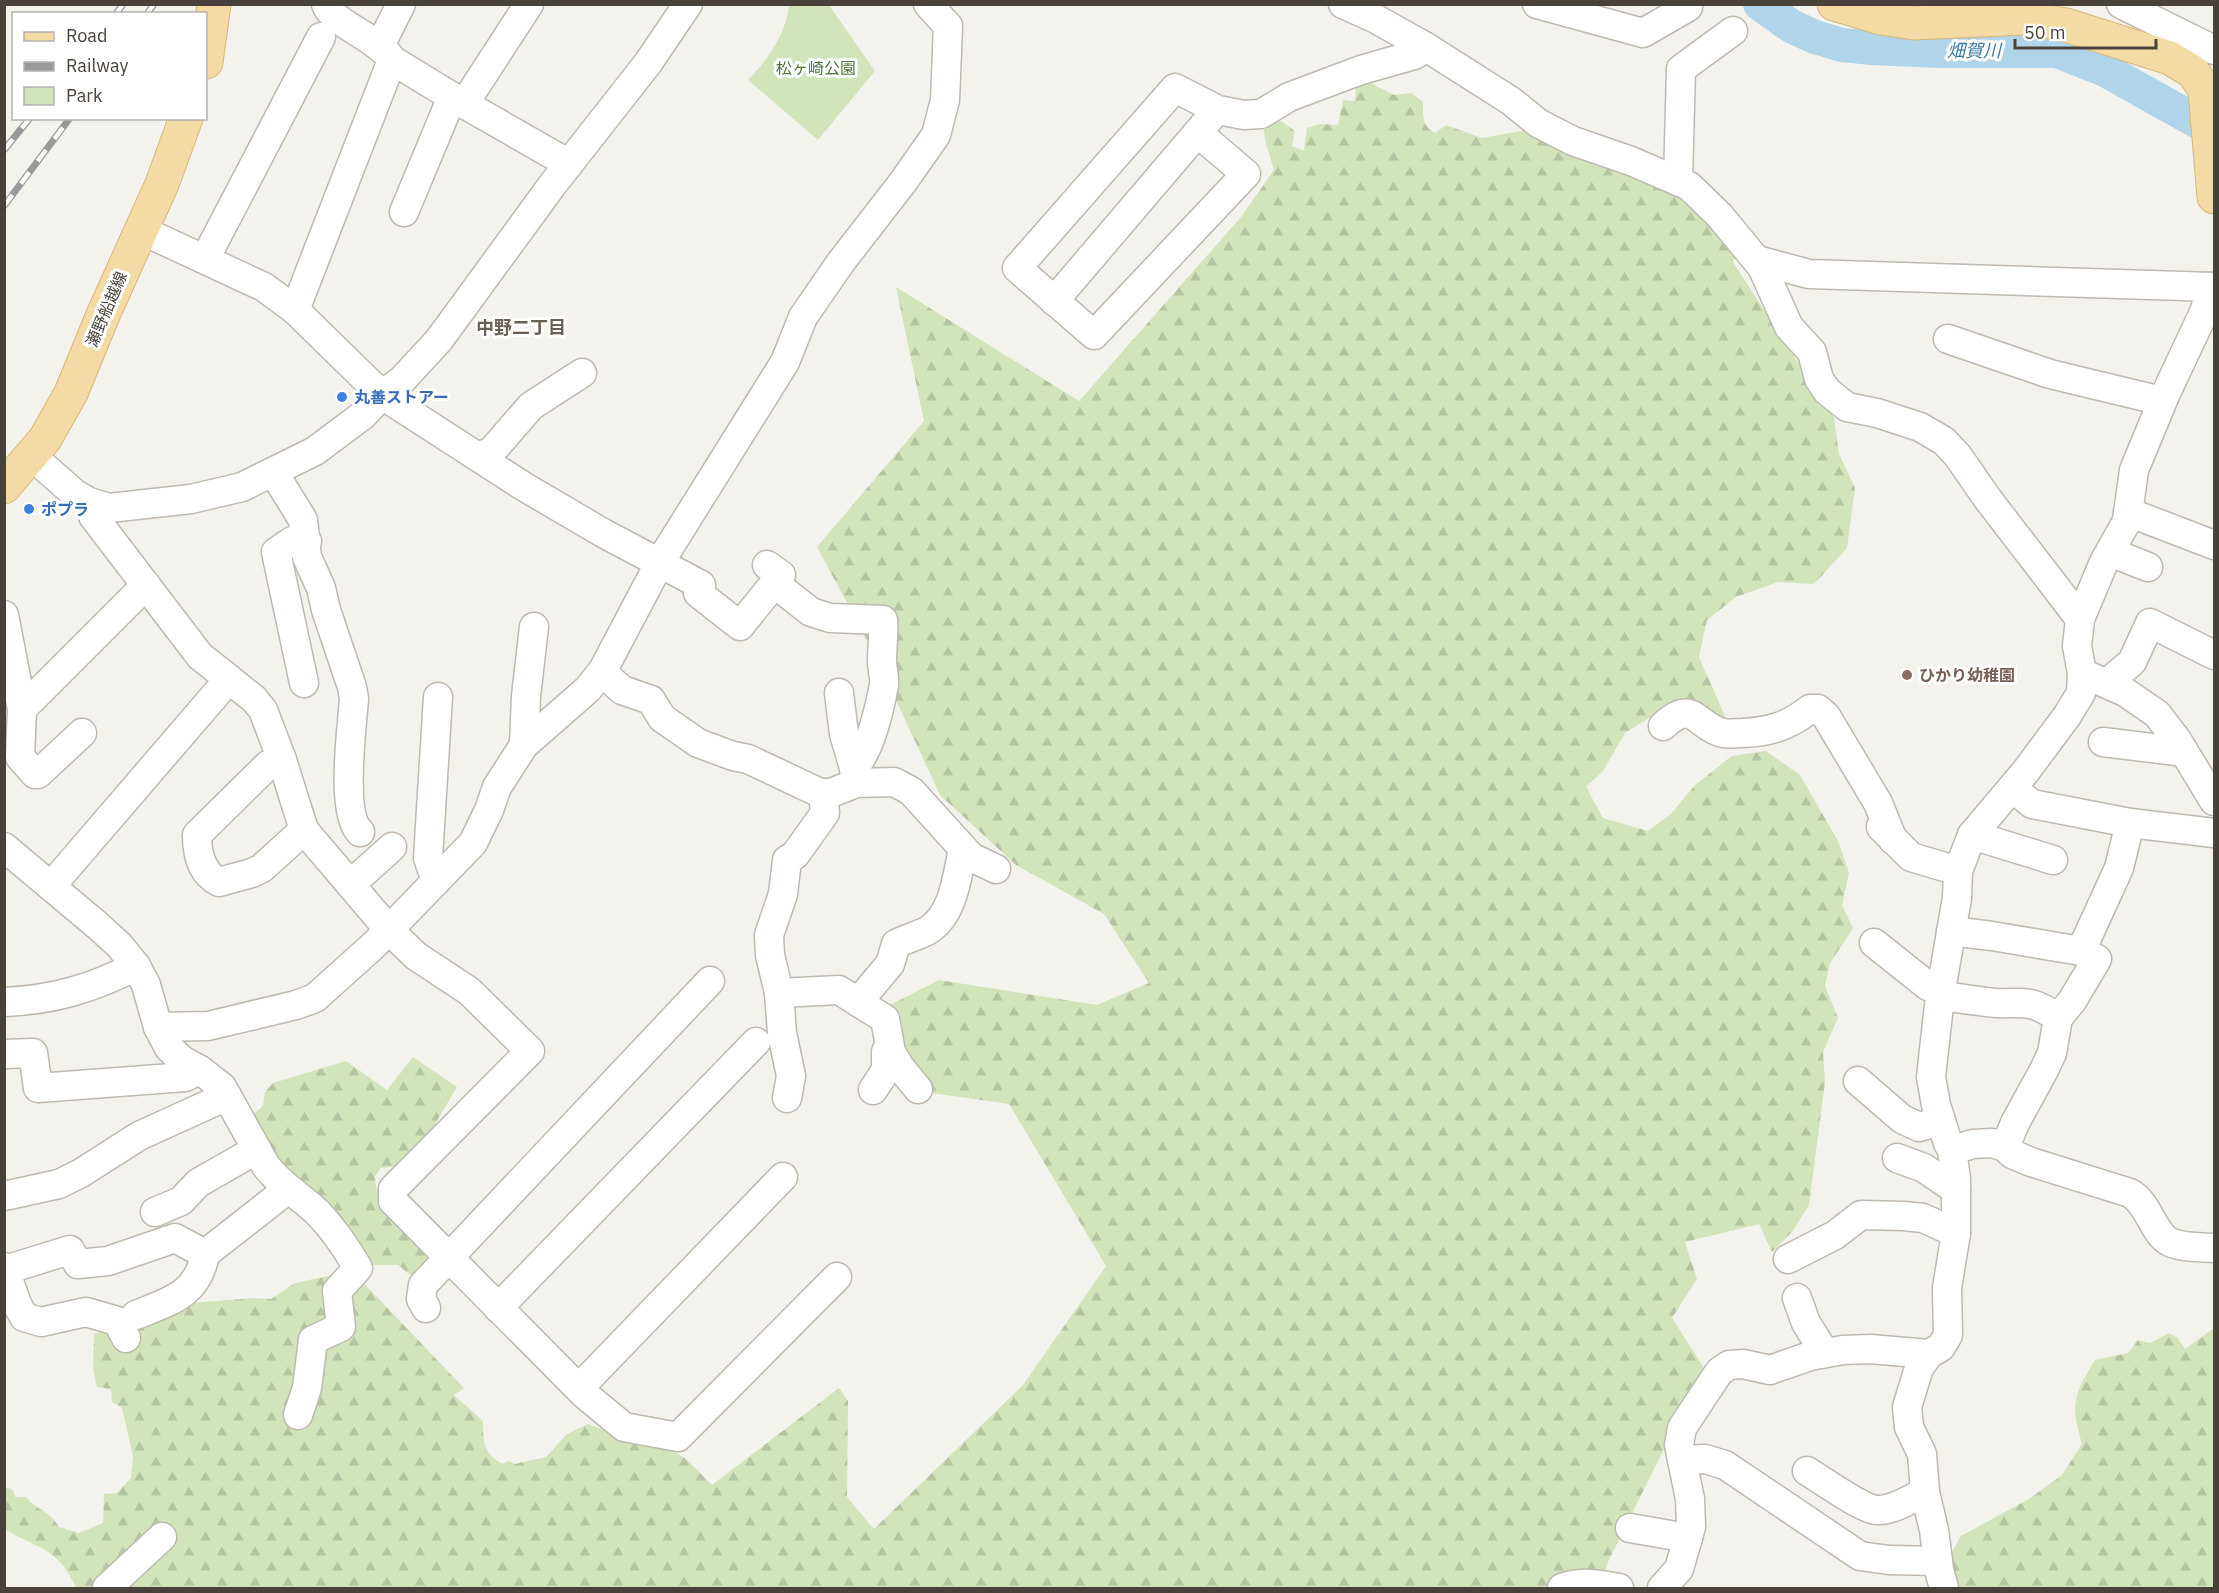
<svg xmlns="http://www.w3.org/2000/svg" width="2219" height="1593" font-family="'IBM Plex Sans','Noto Sans JP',sans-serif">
	<defs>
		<pattern id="forest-firs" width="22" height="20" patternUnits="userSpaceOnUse" patternTransform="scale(1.5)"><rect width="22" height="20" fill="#d2e4ba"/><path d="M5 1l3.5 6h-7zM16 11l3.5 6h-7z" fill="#b6c5a1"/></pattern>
	</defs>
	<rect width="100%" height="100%" fill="#f4f2ec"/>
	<path fill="#d2e4ba" d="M789 5H829L875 71 818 140 748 80C768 59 786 34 789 5Z"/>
	<g fill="url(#forest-firs)">
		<path d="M1366 81 1394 95 1411 93 1423 102C1423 116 1422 126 1435 133L1446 125 1482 138 1521 131H1538L1669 183 1739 249 1733 262 1834 418 1839 454 1855 488 1847 548 1814 584 1778 582 1736 597 1707 620 1699 657 1728 723 1657 713 1625 733 1603 771 1586 787 1603 818 1648 831 1671 814 1695 785 1732 756 1766 751 1800 775 1838 841 1849 873 1842 905 1853 928 1830 963 1825 986 1838 1018 1823 1052 1825 1082 1809 1205 1792 1232 1772 1252 1759 1224 1685 1242 1697 1279 1672 1318 1704 1368 1607 1564 1602 1588H77C72 1581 68 1571 62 1564 47 1547 23 1541 5 1529L4 1487 12 1489 16 1497H26C37 1511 49 1510 59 1527L79 1533 103 1523 104 1494 117 1493 131 1478 133 1456 122 1408 112 1402 111 1389 97 1387 93 1368 94 1334 117 1328 179 1304 254 1298 271 1299 295 1283 352 1271 464 1388 454 1395 483 1421C483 1442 483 1452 502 1464L509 1461 515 1464 546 1457 567 1434 588 1424 630 1439 666 1447 686 1459 712 1485 839 1388 848 1401 847 1497 874 1529 1023 1385 1106 1266 1009 1104 910 1090 886 1007 939 980 1097 1005 1149 983 1104 914 1016 865 940 795 875 655 817 547 924 421 896 287 1079 401 1241 217 1274 170 1265 140 1264 131 1272 123 1281 121 1295 131 1292 146 1304 151 1307 128 1320 124 1338 125 1343 100 1355 101 1356 88Z"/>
		<polygon points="413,1057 457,1087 425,1141 405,1165 381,1168 375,1176 376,1187 385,1208 435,1257 415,1279 398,1265 375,1265 363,1262 256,1134 254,1114 263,1106 265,1092 273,1083 346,1061 387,1090"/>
		<path d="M2214 1328V1588H1954L1944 1566 1961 1536 2029 1499 2062 1475 2082 1444C2070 1403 2074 1395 2095 1360L2128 1353 2138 1340 2150 1343 2169 1333 2178 1338 2185 1349Z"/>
	</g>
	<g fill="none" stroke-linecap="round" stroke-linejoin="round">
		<polyline stroke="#b0d4ea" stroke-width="34" points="1760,4 1791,26 1815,37 1842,45 1872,48 1940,51 2057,51 2105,70 2214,131"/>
		<defs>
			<g id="minor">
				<path d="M326 4C331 23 379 38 392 60L459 101 569 164"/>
				<polyline points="1343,4 1376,19 1426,47 1511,101 1538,123 1573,141 1631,161 1689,186 1720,216 1762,267 1789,327 1812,352 1819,379 1827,391 1847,407 1877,413 1920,427 1944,441 1958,456 1987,498 2080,619"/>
				<polyline points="1537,4 1643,33 1688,7"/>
				<polyline points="2121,4 2214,50"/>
				<polyline points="380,46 401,4"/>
				<polyline points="464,104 529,4"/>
				<polyline points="1198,133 1246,174 1094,335 1017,268 1175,88 1218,110 1244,115 1261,114 1289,97 1361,70 1414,55 1426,47"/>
				<polyline points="1678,181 1681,69 1733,31"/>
				<polyline points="404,212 452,97"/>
				<polyline points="141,230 264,287 295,310 382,395 523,486 603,533 701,585 698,593 740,626 781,575 767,565"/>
				<polyline points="205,259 321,37"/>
				<polyline points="1757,260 1809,274 2214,287"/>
				<polyline points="1054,301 1210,118"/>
				<polyline points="295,310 392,60"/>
				<polyline points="1948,339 2050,374 2162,401"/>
				<polyline points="32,456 75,494 89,502 109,508 191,499 242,487 315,451 363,415 382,395 402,380 439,340 553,184 648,63 688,4"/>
				<polyline points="478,457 492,451 531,406 582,373"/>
				<path d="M274 473 303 520 307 557 321 588 326 610 352 687 354 699C352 727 340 813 360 832"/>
				<polyline points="89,502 93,516 200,656 254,699 263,710 282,760 304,830 389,930 416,956 469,991 530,1051 393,1189 393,1201 584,1394 624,1427 678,1437 837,1277"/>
				<polyline points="2128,512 2214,545"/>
				<polyline points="2110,552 2148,567"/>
				<path d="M774 583 811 612 830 618 883 620C884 634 882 647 882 662 882 669 885 677 884 685 879 711 871 748 854 768L856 783"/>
				<polyline points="4,615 22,709 20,757 35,774 38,774 82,733"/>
				<polyline points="602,672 622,690 651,700 662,718 698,743 733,756 748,759 820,793 831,793 856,783 894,782 911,791 971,857 996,869"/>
				<polyline points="2082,673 2125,692 2157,714 2177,740 2214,801"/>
				<polyline points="304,683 276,552 292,541 307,541"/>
				<polyline points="2107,683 2132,662 2150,623 2214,655"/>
				<polyline points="839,693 844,734 854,768"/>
				<polyline points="22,709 146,585"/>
				<path d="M1663 726C1694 697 1696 727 1723 733 1729 734 1736 733 1742 733 1769 732 1789 726 1810 709H1818L1826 716 1878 803 1893 840"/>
				<polyline points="2103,742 2184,752"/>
				<polyline points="524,745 526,696 534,627"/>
				<path d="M282 760 268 765 197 835C197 854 201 873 219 882L252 873 262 868 304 830"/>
				<polyline points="2015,785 2021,795 2032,804 2130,823 2214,833"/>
				<polyline points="823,793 825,813 795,855 787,860 783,894 769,935 770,955 779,993 839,990 885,1019 891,1052 900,1067 918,1089"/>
				<polyline points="1881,827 1911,857 1958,871"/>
				<polyline points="1972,835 2053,860"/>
				<path d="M4 847 97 925 119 945 136 966 146 985 158 1027 169 1048 182 1060 200 1070 222 1087 266 1166C281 1186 302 1197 319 1214 335 1231 347 1249 358 1268L337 1291 341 1327 313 1340 307 1388 298 1415"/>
				<polyline points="436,881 428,858 438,697"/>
				<polyline points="351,884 392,847"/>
				<polyline points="51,886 229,679"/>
				<polyline points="1951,931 1992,936 2081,951 2097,959 2072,1001 2058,1018 2052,1053 2044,1070 2015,1123 2005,1147"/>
				<polyline points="1874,943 1928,986 1941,992"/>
				<polyline points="2081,951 2119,868 2130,823"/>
				<polyline points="779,993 782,1033 791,1076 787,1098"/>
				<path d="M1940 996C1959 998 1978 1001 1996 1003 2027 1004 2031 999 2058 1018"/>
				<path d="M4 1002C54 1000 93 988 136 966"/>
				<path d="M858 1002 890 964 896 944C906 939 919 935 927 931 954 915 957 876 963 849"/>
				<polyline points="158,1027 208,1026 296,1005 315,998 375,944 473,843 489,810 497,787 524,745 588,689 603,670 660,562 785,362 803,317 841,262 903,182 936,135 945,100 948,26 928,4"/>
				<polyline points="4,1054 33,1053 38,1088 185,1077 200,1070"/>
				<polyline points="1858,1081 1902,1119 1919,1127 1941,1121"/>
				<polyline points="873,1090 886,1070 886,1052 889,1045"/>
				<path d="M1952 1150 1973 1144 1992 1143 2005 1147 2012 1154 2031 1162 2130 1193C2150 1204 2153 1236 2172 1243 2185 1248 2201 1247 2214 1248"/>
				<polyline points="1897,1158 1924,1168 1956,1190"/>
				<polyline points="4,1196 59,1184 81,1173 139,1136 227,1096"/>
				<polyline points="155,1212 181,1201 198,1183 256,1150"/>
				<polyline points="1788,1259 1835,1235 1861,1215 1904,1216 1923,1218 1956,1233"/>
				<polyline points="4,1267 17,1304 24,1317 41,1322 86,1312 117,1321 126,1338"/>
				<polyline points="5,1270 70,1250 78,1264 108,1261 175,1238 205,1254 288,1189"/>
				<polyline points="1797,1298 1806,1323 1825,1353"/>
				<polyline points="426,1308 421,1299 423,1285 710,981"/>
				<polyline points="498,1308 756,1042"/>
				<path d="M136 1315C170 1301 198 1295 205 1254"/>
				<polyline points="579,1388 783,1177"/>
				<polyline points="1682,1460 1705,1459 1725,1465 1860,1556 1889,1560 1938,1561"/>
				<path d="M1807 1471C1822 1480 1862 1509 1877 1510 1893 1511 1912 1498 1925 1492"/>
				<polyline points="1630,1528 1688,1538"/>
				<polyline points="107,1588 162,1537"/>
				<path d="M1562 1588C1582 1581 1599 1584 1619 1588"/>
				<polyline points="1662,1588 1679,1569 1691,1527 1690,1499 1679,1445 1682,1428 1719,1372 1729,1365 1743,1364 1770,1370 1810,1356 1843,1350 1870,1349 1929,1354"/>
				<polyline points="1944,1588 1939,1570 1934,1530 1925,1492 1922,1454 1909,1427 1907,1407 1919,1368 1929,1354 1941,1347 1948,1335 1947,1288 1956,1233 1956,1179 1952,1150 1948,1143 1936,1105 1931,1077 1940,996 1957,898 1958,871 1972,835 2026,771 2067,716 2081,693 2082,673 2077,646 2080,619 2104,562 2127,521 2134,470 2166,393 2205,310 2210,287"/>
			</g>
			<g id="major">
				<polyline points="1834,4 1881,18 1914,23 2024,18 2066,25 2170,58 2193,72 2205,90 2214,197"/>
				<polyline points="206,62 214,4"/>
				<polyline points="4,487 45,439 71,393 103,315 162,184 186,118"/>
			</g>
		</defs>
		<use href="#minor" stroke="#bfb9b0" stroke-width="31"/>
		<use href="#major" stroke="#d8b877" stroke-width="35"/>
		<use href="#minor" stroke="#fff" stroke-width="28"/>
		<use href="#major" stroke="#f4dba6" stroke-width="33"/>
		<defs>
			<g id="rail">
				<polyline points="116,14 123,4"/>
				<polyline points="147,14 154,4"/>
				<polyline points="4,150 30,118"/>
				<polyline points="4,206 70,118"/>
			</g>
		</defs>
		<use href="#rail" stroke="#999" stroke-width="7"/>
		<use href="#rail" stroke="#fff" stroke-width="4.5" stroke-dasharray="14" stroke-linecap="butt"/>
	</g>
	<g fill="#3f7fe0" stroke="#fff" stroke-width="2">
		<circle cx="342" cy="397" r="6"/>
		<circle cx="29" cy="509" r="6"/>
	</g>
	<circle fill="#8d6e63" stroke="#fff" stroke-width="2" cx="1907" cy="675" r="6"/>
	<g text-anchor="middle" stroke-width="6" stroke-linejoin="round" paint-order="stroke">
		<g font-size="16" fill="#4e7533" stroke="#fff">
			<text x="816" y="74">松ヶ崎公園</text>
		</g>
		<g font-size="16" fill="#48423a" stroke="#fff">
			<text transform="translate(106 309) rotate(-67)" y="6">瀬野船越線</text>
		</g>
		<g font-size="16" font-weight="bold" fill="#366cbe" stroke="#fff" text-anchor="start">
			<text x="354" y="403">丸善ストアー</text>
			<text x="41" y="515">ポプラ</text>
		</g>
		<g font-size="16" font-weight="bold" fill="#785e54" stroke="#fff" text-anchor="start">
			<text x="1919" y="681">ひかり幼稚園</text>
		</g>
		<g font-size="18" font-style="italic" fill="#3c7aa2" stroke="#fff">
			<text x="1974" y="57">畑賀川</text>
		</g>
		<g font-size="18" font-weight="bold" fill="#6a6053" stroke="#fff">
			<text x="521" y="334">中野二丁目</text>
		</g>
	</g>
	<rect width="2219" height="1593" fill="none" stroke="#48423a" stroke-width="12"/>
	<rect x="12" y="12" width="195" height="108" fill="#ffffff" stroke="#b6b3b0" stroke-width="1.5"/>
	<rect x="24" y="32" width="30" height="9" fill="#f4dba6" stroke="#b6b3b0" stroke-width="1.5"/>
	<text x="66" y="42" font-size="18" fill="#48423a">Road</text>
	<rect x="24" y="62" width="30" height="9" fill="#999999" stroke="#b6b3b0" stroke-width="1.5"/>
	<text x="66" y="72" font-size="18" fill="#48423a">Railway</text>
	<rect x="24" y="87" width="30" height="18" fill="#d2e4ba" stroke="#b6b3b0" stroke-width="1.5"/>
	<text x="66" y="102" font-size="18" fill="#48423a">Park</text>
	<path d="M2015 39v9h141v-9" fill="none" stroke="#48423a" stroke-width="3"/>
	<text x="2024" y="39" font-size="18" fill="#48423a" stroke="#ffffff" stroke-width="4.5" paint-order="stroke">50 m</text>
</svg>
